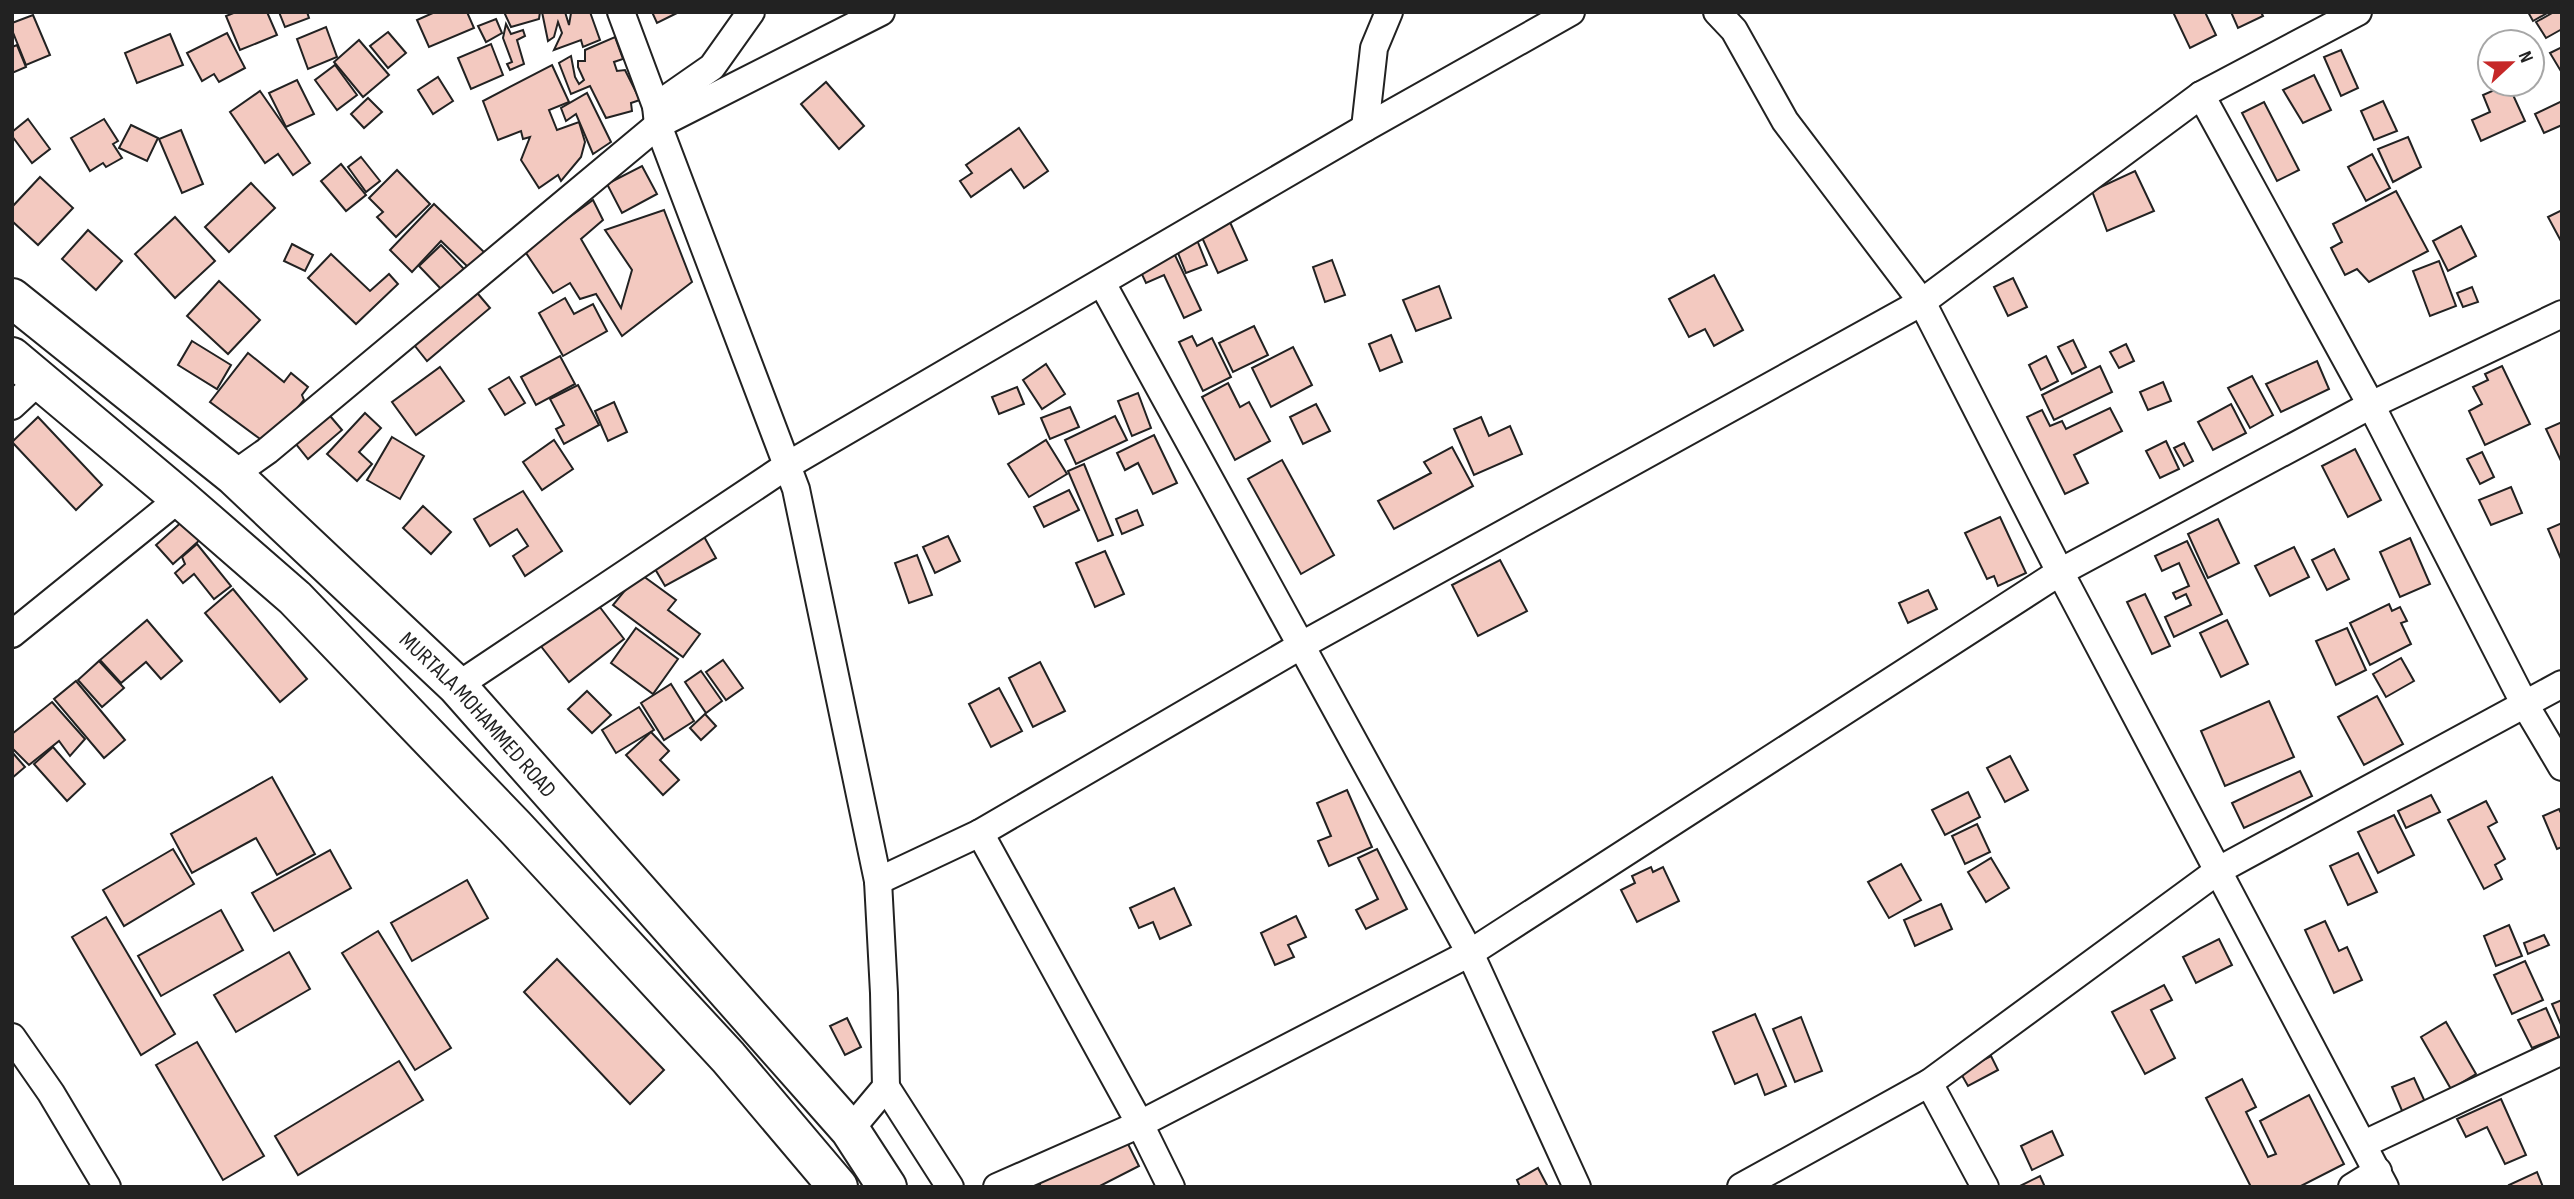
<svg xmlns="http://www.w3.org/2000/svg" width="2574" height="1199" font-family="'Sofia Sans Condensed',sans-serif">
	<rect width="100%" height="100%" fill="#fff"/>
	<g fill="#f3c9c0" stroke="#222" stroke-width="2">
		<polygon points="236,12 267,12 277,35 240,50 226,16"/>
		<polygon points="279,12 307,12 309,18 285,27"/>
		<polygon points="435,12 467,12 474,28 429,47 417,20"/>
		<polygon points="504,12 540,12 539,19 511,27"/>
		<polygon points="542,12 565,12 569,25 571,13 590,12 600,40 583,47 581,40 554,50 562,33 558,22 554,37 548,41"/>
		<polygon points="652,12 679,12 657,23"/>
		<polygon points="2173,12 2205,12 2216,35 2190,48"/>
		<polygon points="2231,12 2261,12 2263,16 2238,28"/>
		<polygon points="2528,12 2549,12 2533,21"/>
		<polygon points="2554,12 2562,12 2562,29 2546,38 2536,22"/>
		<polygon points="33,15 50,55 26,65 12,30 12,23"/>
		<polygon points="496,19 502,33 486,42 478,26"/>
		<polygon points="506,24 511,34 523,30 525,36 517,40 524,64 510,70 507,64 512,62 503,38"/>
		<polygon points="326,27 337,57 308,69 297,39"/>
		<polygon points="388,32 406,53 388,68 370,46"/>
		<polygon points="227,33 245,68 219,82 214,74 202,81 187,53"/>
		<polygon points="170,34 183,65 137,83 125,53"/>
		<polygon points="615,37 623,59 614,62 617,71 625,70 640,100 631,103 632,111 606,118 590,86 571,94 559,63 571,56 575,77 579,84 584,80 578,67 578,61 585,61 585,50"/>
		<polygon points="359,40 389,75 363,97 334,62"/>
		<polygon points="491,44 503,75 471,89 458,58"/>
		<polygon points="17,45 26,67 12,73 12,47"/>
		<polygon points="2562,47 2562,73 2550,53"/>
		<polygon points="2341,50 2358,88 2341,96 2324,57"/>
		<polygon points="335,65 357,95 337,110 315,80"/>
		<polygon points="552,65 569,102 549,110 557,130 579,122 585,142 581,157 561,181 558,175 539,188 521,160 530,137 523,139 521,131 498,140 483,101"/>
		<polygon points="2314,75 2331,110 2303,123 2283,90"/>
		<polygon points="438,77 453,101 433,114 418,90"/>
		<polygon points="297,80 314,114 286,127 269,93"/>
		<polygon points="826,82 864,126 839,149 801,104"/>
		<polygon points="2508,84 2525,121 2481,141 2472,120 2490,112 2483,95"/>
		<polygon points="260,91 310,163 293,175 278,154 265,163 230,112"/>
		<polygon points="587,93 611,142 593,154 576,114 566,121 561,108"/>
		<polygon points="368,98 382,112 364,128 351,114"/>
		<polygon points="2383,101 2397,131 2374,140 2361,111"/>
		<polygon points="2562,101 2562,125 2544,133 2535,114"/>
		<polygon points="2264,102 2299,170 2277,181 2242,113"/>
		<polygon points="28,119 50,149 32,163 12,136 12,132"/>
		<polygon points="104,119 118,141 113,144 122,158 106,167 103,163 90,171 71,138"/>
		<polygon points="131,125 158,138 147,161 119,148"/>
		<polygon points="1019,128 1048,171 1024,188 1011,169 971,197 960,181 972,173 966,165"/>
		<polygon points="181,130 203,184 182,193 159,139"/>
		<polygon points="2408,137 2421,167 2393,182 2378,149"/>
		<polygon points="2372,154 2390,188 2366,201 2348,167"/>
		<polygon points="361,157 380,181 366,192 348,167"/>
		<polygon points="341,164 366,195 346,211 321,181"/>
		<polygon points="642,166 657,194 622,213 607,184"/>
		<polygon points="397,170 430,204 396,237 377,217 383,212 369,198"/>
		<polygon points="2135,171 2154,211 2107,231 2092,191"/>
		<polygon points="40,177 73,208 38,245 12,221 12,207"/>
		<polygon points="251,183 275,208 229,252 205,227"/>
		<polygon points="2396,191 2428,251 2369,282 2357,269 2345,275 2331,248 2342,242 2333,224"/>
		<polygon points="593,200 603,220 581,239 621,308 632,270 605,230 664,210 692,282 622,336 596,294 580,299 570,283 553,293 524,250"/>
		<polygon points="434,204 485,253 470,269 441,241 412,272 390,250"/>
		<polygon points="2562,210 2562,243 2548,217"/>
		<polygon points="175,217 215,261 175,298 135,254"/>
		<polygon points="1229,220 1247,260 1218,273 1200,233"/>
		<polygon points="2461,226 2476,256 2448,271 2433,241"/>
		<polygon points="88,230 122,261 96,290 62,259"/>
		<polygon points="1197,240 1207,265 1186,273 1176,248"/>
		<polygon points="292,244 313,255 305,271 284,261"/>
		<polygon points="441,245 464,269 442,290 419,266"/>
		<polygon points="1173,251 1201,310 1184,318 1164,275 1146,283 1139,268"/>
		<polygon points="331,254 370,291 389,274 398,284 356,324 308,278"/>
		<polygon points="1332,260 1345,295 1325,302 1313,267"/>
		<polygon points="2439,261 2456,306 2430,316 2413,271"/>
		<polygon points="1714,275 1743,330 1714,346 1705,329 1689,337 1669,299"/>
		<polygon points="2013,278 2027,307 2008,316 1994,287"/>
		<polygon points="219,281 260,320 228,354 187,316"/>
		<polygon points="1439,286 1451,318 1416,331 1403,300"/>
		<polygon points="2472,287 2478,302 2463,307 2457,293"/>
		<polygon points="473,288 490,308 427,361 411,341"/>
		<polygon points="565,298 574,314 593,304 607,331 563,356 539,313"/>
		<polygon points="1254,326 1268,355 1233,372 1219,343"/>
		<polygon points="1391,335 1402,362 1380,371 1369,344"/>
		<polygon points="1192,336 1197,346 1212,338 1231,377 1203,391 1179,342"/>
		<polygon points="2073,340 2086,367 2072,374 2058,347"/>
		<polygon points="192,341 231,365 217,389 178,365"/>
		<polygon points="2126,344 2134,361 2119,368 2110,352"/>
		<polygon points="1293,347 1312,385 1271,407 1252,368"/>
		<polygon points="248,353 284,382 291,373 308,387 302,395 304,400 267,444 210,402"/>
		<polygon points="560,356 575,384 536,405 521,377"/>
		<polygon points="2046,356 2058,381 2041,390 2029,365"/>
		<polygon points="2317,361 2329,389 2281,412 2266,384"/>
		<polygon points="1046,364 1065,394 1042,409 1023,380"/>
		<polygon points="2100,366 2112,392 2054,420 2042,395"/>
		<polygon points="2502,366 2530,424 2485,445 2469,411 2482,404 2473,387 2488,380 2485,374"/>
		<polygon points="440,367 464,401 416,435 392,402"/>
		<polygon points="2252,376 2273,415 2250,428 2228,388"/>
		<polygon points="509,377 525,403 505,415 489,389"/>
		<polygon points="2163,382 2171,401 2148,410 2140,392"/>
		<polygon points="1228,383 1240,407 1249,402 1270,441 1235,460 1202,397"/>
		<polygon points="578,385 599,425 564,444 556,429 564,425 550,399"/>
		<polygon points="1017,387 1024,404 999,414 992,397"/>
		<polygon points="1138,393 1151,428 1132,436 1118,401"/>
		<polygon points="614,402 627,432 608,441 595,411"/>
		<polygon points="1316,404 1330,431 1303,444 1290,417"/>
		<polygon points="2231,404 2246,433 2213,450 2198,422"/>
		<polygon points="1070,407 1079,427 1050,439 1041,418"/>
		<polygon points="2110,408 2122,431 2074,455 2088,483 2065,494 2027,417 2042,410 2050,426 2062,421 2066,429"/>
		<polygon points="325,410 342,430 308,459 292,439"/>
		<polygon points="365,413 381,428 359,452 372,464 357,481 327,454"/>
		<polygon points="1115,416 1127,440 1076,464 1065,440"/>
		<polygon points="38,417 102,485 76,510 12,442"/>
		<polygon points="1481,417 1489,436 1510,426 1522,454 1474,475 1454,429"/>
		<polygon points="2562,422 2562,463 2546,429"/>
		<polygon points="1154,435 1177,483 1153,494 1138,463 1125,470 1117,453"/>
		<polygon points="392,437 424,456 400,499 367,480"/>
		<polygon points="554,440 573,469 542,490 523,462"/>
		<polygon points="1046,440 1067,474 1029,497 1008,464"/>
		<polygon points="2166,441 2179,469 2160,478 2146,451"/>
		<polygon points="2184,443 2193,461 2184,466 2174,448"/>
		<polygon points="1452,447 1473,486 1394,529 1378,501 1431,473 1424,462"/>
		<polygon points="2355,449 2381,500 2348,517 2322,466"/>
		<polygon points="2482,452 2494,477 2480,484 2467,459"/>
		<polygon points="1282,460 1334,555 1301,574 1248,479"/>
		<polygon points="1084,464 1113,535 1098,541 1068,471"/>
		<polygon points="2511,487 2522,513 2491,525 2479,500"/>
		<polygon points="1069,490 1079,510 1044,527 1034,507"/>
		<polygon points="523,491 562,551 525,576 513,556 528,546 517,529 490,546 474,519"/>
		<polygon points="423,506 451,532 431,554 403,528"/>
		<polygon points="1137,510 1143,525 1122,534 1116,519"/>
		<polygon points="2000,517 2026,573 1998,586 1994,576 1987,579 1965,533"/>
		<polygon points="185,519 202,538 173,564 156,545"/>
		<polygon points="2218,519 2239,563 2208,578 2188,534"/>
		<polygon points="2562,523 2562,559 2561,559 2548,529"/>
		<polygon points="702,533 716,558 665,586 651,562"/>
		<polygon points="948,536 960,561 935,573 923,547"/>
		<polygon points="2410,538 2430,584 2400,597 2380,552"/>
		<polygon points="2187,541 2222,614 2174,637 2165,617 2191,605 2186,594 2176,599 2173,593 2189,586 2179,563 2162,571 2155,556"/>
		<polygon points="197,544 231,586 214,599 194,574 183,583 175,573 185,564 182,557"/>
		<polygon points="2294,547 2309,577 2270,596 2255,566"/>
		<polygon points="2334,549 2349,579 2327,590 2312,560"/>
		<polygon points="1105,551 1124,594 1095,607 1076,563"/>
		<polygon points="917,555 932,595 909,603 895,563"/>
		<polygon points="1500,560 1527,611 1478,636 1452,585"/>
		<polygon points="639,573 676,600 668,610 700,634 683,657 613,605"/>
		<polygon points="233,589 307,679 280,702 205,613"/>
		<polygon points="1928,590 1937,609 1908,623 1899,603"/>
		<polygon points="2145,594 2170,646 2152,654 2127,602"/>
		<polygon points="596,602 624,639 569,682 540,645"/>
		<polygon points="2389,604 2392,611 2400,607 2407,621 2401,623 2411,644 2370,665 2350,623"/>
		<polygon points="147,620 182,661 161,679 146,662 121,683 100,660"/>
		<polygon points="2227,620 2248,664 2221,677 2200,633"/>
		<polygon points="636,628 678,659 653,694 611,663"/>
		<polygon points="2347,628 2366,670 2336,685 2316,641"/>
		<polygon points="2401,658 2414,681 2386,697 2373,674"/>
		<polygon points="723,660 743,688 726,700 706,672"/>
		<polygon points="99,661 124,688 102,707 78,680"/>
		<polygon points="1040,662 1065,711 1033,727 1009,678"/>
		<polygon points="701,671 722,701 706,713 685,682"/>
		<polygon points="76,681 125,740 104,758 54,699"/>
		<polygon points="671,684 694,721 664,740 641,703"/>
		<polygon points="999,688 1022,731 991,747 969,704"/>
		<polygon points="587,691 611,715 592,733 568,709"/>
		<polygon points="2377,696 2403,744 2364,765 2338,717"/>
		<polygon points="2269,701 2294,757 2225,786 2201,731"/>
		<polygon points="52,702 85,739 70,756 59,741 29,765 12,748 12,734"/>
		<polygon points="639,707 654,730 616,753 602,730"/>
		<polygon points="705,714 716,726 701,740 690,728"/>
		<polygon points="651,732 669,751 660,760 679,780 663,795 626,755"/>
		<polygon points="53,747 85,784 67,801 34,764"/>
		<polygon points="12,752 25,767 12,778"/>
		<polygon points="2010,756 2028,790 2005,802 1987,768"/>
		<polygon points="2300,771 2312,796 2244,828 2232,803"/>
		<polygon points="272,777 315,854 277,875 256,838 192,873 171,834"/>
		<polygon points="1347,790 1372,847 1329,866 1318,841 1331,836 1317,803"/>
		<polygon points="1968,792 1980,817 1945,835 1932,810"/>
		<polygon points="2431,795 2440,812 2406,828 2398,811"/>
		<polygon points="2486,801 2497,822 2488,827 2505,859 2495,865 2502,879 2484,889 2448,820"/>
		<polygon points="2559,809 2562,815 2562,847 2557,849 2543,816"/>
		<polygon points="2394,815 2414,855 2378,873 2358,832"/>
		<polygon points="1977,824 1990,852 1965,864 1952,836"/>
		<polygon points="173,849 194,884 124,926 103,890"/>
		<polygon points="1377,849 1407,909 1366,929 1356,910 1378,899 1358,858"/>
		<polygon points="330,850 351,888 274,931 252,893"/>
		<polygon points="2358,853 2377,892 2348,905 2330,866"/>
		<polygon points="1991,858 2009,888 1986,902 1968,872"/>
		<polygon points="1901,864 1921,900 1889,918 1868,882"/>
		<polygon points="1651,867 1653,872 1663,867 1679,901 1637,922 1621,890 1635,883 1632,876"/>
		<polygon points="467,880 488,918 412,961 391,923"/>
		<polygon points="1174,888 1191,925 1160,939 1153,922 1139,928 1130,908"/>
		<polygon points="1941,904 1952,929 1915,946 1904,920"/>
		<polygon points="221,910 243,950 161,996 138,956"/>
		<polygon points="1296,916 1306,937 1288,945 1294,957 1275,965 1261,933"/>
		<polygon points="106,917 175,1034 141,1055 72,937"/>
		<polygon points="2325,921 2339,951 2347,947 2362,980 2334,993 2305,930"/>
		<polygon points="2509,925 2522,956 2496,966 2484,936"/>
		<polygon points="378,931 451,1048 415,1070 342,953"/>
		<polygon points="2544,935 2549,945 2528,954 2524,943"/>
		<polygon points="2219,939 2232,965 2196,983 2183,957"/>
		<polygon points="289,952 310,989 236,1032 214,995"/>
		<polygon points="557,959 664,1070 630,1104 524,992"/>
		<polygon points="2525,961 2543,1000 2512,1014 2494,975"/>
		<polygon points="2164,985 2172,1000 2151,1010 2175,1058 2145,1074 2112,1012"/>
		<polygon points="2562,1000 2562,1027 2552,1004"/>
		<polygon points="2546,1008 2559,1037 2532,1048 2518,1020"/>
		<polygon points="1755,1014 1786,1086 1765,1095 1757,1074 1735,1084 1713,1032"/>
		<polygon points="1801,1017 1822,1071 1795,1082 1773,1029"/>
		<polygon points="847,1018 861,1047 845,1055 830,1026"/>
		<polygon points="2446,1022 2476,1074 2451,1089 2421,1037"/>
		<polygon points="197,1042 264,1156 223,1180 156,1065"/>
		<polygon points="1991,1056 1998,1070 1968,1086 1960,1072"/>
		<polygon points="399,1061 423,1100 298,1175 275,1136"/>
		<polygon points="2414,1078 2426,1104 2403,1113 2392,1087"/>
		<polygon points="2242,1079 2256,1107 2246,1112 2268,1157 2276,1154 2260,1121 2309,1095 2344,1164 2299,1187 2251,1187 2206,1098"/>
		<polygon points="2501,1099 2526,1155 2505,1164 2487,1127 2466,1137 2457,1119"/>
		<polygon points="2052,1131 2063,1155 2032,1170 2021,1146"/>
		<polygon points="1125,1138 1139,1166 1098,1187 1041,1187 1039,1182"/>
		<polygon points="1538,1168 1548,1187 1520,1187 1517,1180"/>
		<polygon points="2537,1172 2543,1187 2510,1187 2509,1185"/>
		<polygon points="2040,1176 2045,1187 2018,1187"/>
	</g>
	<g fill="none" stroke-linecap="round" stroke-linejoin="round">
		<defs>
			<g id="minor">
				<polyline points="621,12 656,106 658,125 796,489 878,881 884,993 886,1087 850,1130"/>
				<polyline points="1717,12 1734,30 1785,121 1922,302 2060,572 2385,1187"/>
				<polyline points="2201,95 2371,405 2524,703 2562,767"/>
				<polyline points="656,106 712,67 751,12"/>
				<polyline points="1365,128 1374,48 1389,12"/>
				<polyline points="1102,283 1470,953 1577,1187"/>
				<polyline points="12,406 40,380"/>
				<polyline points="233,475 267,451 658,125 881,12"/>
				<polyline points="12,634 180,498"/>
				<polyline points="457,686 788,465 1365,128 1571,12"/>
				<polyline points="980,833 1140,1124 1171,1187"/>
				<polyline points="878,881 980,833 1302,645 1922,302 2201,95 2358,12"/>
				<polyline points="12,1037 51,1093 107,1187"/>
				<polyline points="1929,1083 1985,1187"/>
				<polyline points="886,1087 950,1187"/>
				<polyline points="2364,1144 2562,1051"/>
				<polyline points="997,1187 1140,1124 1470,953 2060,572 2371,405 2562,314"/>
				<polyline points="1741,1187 1929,1083 2219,870 2562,684"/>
				<polyline points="2352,1187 2378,1171"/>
			</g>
			<g id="secondary">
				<path id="s1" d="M12 298 233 475 457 686 850 1130 887 1187"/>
				<polyline points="12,357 180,498 295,598 515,827 728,1057 838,1187"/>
			</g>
		</defs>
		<use href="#minor" stroke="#222" stroke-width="30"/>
		<use href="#secondary" stroke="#222" stroke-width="42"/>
		<use href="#minor" stroke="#fff" stroke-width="26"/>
		<use href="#secondary" stroke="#fff" stroke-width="38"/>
	</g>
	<g text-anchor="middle" stroke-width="5" stroke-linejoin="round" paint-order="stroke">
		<g font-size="23" fill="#222" stroke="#fff">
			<text dy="8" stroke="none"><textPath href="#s1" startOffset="626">MURTALA MOHAMMED ROAD</textPath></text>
		</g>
	</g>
	<rect width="2574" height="1199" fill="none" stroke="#222222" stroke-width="28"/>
	<g transform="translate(2511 63) rotate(68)"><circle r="33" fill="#ffffff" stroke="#a7a7a7" stroke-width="2"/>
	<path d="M0-5L12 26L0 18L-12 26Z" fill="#c62828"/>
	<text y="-10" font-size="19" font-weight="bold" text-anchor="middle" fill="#222222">N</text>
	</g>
</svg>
